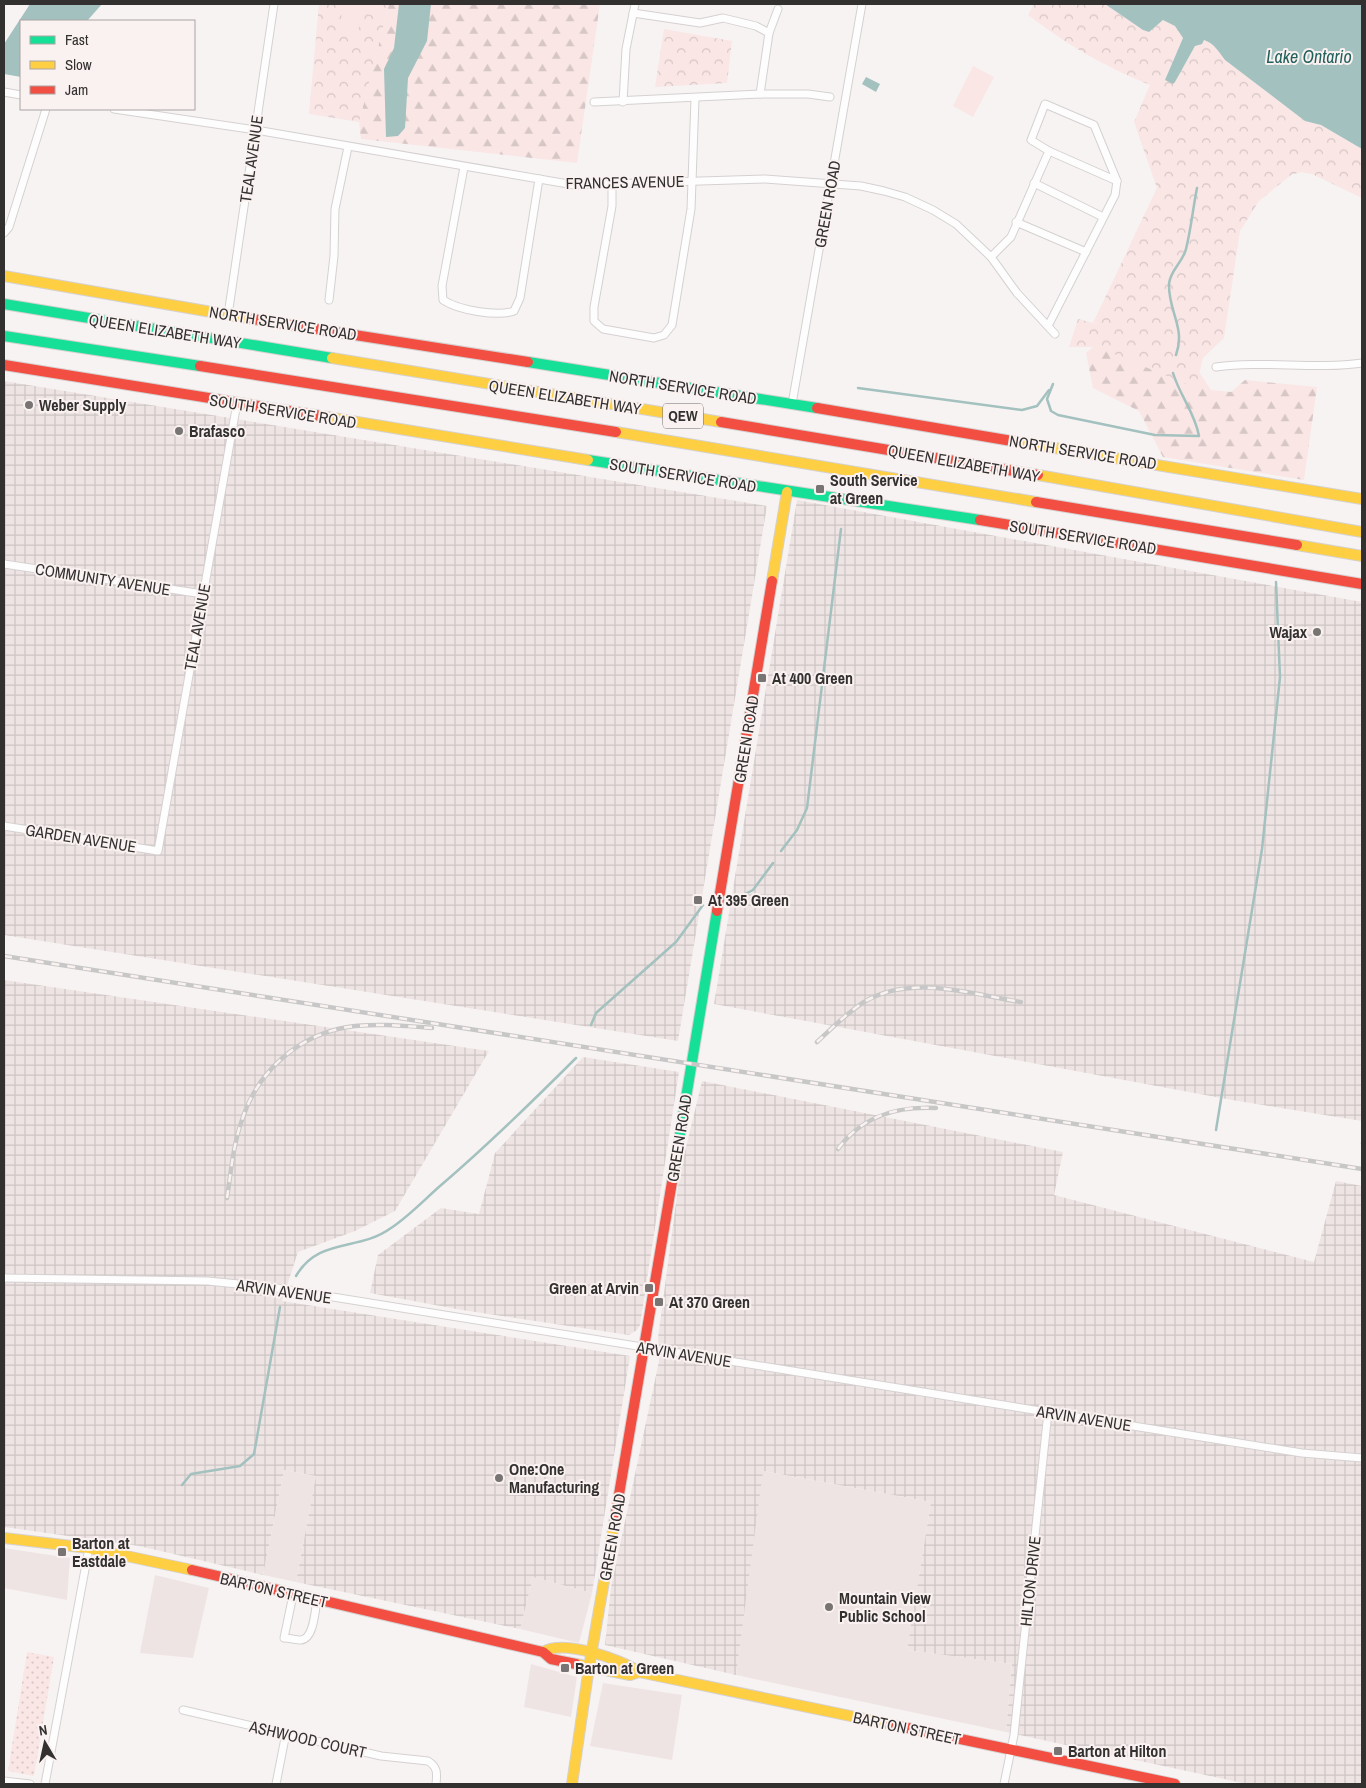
<svg xmlns="http://www.w3.org/2000/svg" width="1366" height="1788" font-family="'Archivo Narrow',sans-serif">
	<defs>
		<pattern id="industrial-grid" width="8" height="8" patternUnits="userSpaceOnUse" patternTransform="scale(1.25)"><rect width="8" height="8" fill="#efe4e4"/><path d="M0 4h8M4 0v8" fill="none" stroke="#cdc4c4"/></pattern>
		<pattern id="grass-dots" width="8" height="8" patternUnits="userSpaceOnUse" patternTransform="scale(1.25)"><rect width="8" height="8" fill="#f9e6e5"/><path d="M2 2h.1M6 6h.1" fill="none" stroke="#d6c6c5" stroke-width="1.8" stroke-linecap="round"/></pattern>
		<pattern id="forest-firs" width="22" height="20" patternUnits="userSpaceOnUse" patternTransform="scale(1.25)"><rect width="22" height="20" fill="#f9e6e5"/><path d="M5 1l3.5 6h-7zM16 11l3.5 6h-7z" fill="#d6c6c5"/></pattern>
		<pattern id="park-crowns" width="20" height="18" patternUnits="userSpaceOnUse" patternTransform="scale(1.25)"><rect width="20" height="18" fill="#f9e6e5"/><path d="M2 6a3 3 0 1 1 6 0M12 15a3 3 0 1 1 6 0" fill="none" stroke="#d6c6c5"/></pattern>
	</defs>
	<rect width="100%" height="100%" fill="#f8f3f3"/>
	<g fill="#efe4e4">
		<polygon points="284,1470 316,1476 296,1582 263,1575"/>
		<polygon points="762,1471 931,1502 907,1650 1012,1664 1006,1732 736,1675"/>
		<polygon points="4,1548 70,1558 67,1600 4,1588"/>
		<polygon points="155,1575 209,1588 193,1658 140,1653"/>
		<polygon points="533,1577 592,1593 579,1643 520,1629"/>
		<polygon points="531,1664 577,1677 571,1717 524,1707"/>
		<polygon points="603,1683 682,1695 672,1760 590,1746"/>
	</g>
	<g fill="url(#industrial-grid)">
		<polygon points="4,381 767,506 678,1041 4,935"/>
		<polygon points="797,500 1362,602 1362,1121 1232,1100 714,1004"/>
		<polygon points="4,980 489,1051 395,1211 355,1231 298,1252 282,1301 630,1356 592,1593 533,1577 520,1629 296,1582 316,1476 284,1470 263,1575 139,1546 4,1527"/>
		<polygon points="583,1057 679,1072 640,1325 637,1330 629,1335 462,1310 370,1293 378,1255 441,1208 479,1214 495,1153"/>
		<polygon points="702,1081 1063,1152 1054,1195 1314,1262 1336,1181 1362,1186 1362,1784 1247,1784 1006,1732 1012,1664 907,1650 931,1502 763,1471 736,1675 605,1645 611,1587 659,1361 658,1338 680,1172"/>
	</g>
	<polygon fill="url(#grass-dots)" points="27,1652 54,1657 34,1776 8,1771"/>
	<g fill="url(#forest-firs)">
		<polygon points="389,4 600,4 577,163 361,139 359,122"/>
		<polygon points="1099,342 1199,372 1211,390 1231,392 1245,380 1317,387 1304,480 1163,457 1139,411 1093,388 1086,353"/>
	</g>
	<g fill="url(#park-crowns)">
		<polygon points="319,4 389,4 359,122 309,114"/>
		<path d="M1034 4H1105L1143 30 1149 32 1163 20C1173 21 1179 29 1183 38L1165 80 1175 82 1195 46 1204 40C1214 43 1219 52 1225 60L1305 121 1321 125 1362 149V198L1312 174 1301 172 1291 175 1259 201 1240 231 1224 338 1203 358 1196 388 1097 347H1069L1078 319 1093 323 1157 188 1134 122 1150 85C1105 67 1066 44 1028 15Z"/>
		<polygon points="664,29 732,41 727,83 655,87"/>
	</g>
	<g fill="#f9e6e5">
		<polygon points="344,4 363,4 358,32 339,28"/>
		<polygon points="365,4 382,4 379,17 363,13"/>
		<polygon points="973,66 994,77 973,117 953,106"/>
	</g>
	<g fill="#a3c1be">
		<polygon points="30,4 102,4 87,21 21,21 21,77 4,74 4,44"/>
		<polygon points="399,4 431,4 427,41 408,78 405,128 398,136 386,137 384,69 394,48"/>
		<path d="M1105 4H1362V149L1321 125 1305 121 1225 60C1219 52 1214 43 1204 40L1202 44 1195 46 1175 82 1173 84 1165 80 1183 38 1175 26 1163 20 1149 32 1143 30Z"/>
		<polygon points="866,77 880,84 876,92 862,84"/>
	</g>
	<g fill="none" stroke-linecap="round" stroke-linejoin="round">
		<g stroke="#a3c1be" stroke-width="2.5">
			<path d="M1176 355C1186 328 1168 311 1169 284 1170 270 1183 262 1186 249 1191 229 1193 208 1197 188"/>
			<path d="M1053 384 1047 399 1051 411 1058 415 1155 435 1199 436C1195 413 1180 396 1173 373"/>
			<polyline points="858,388 1022,410 1037,406 1049,390"/>
			<polyline points="781,851 797,830 807,808 841,529"/>
			<polyline points="727,903 753,890 773,863"/>
			<polyline points="591,1025 596,1013 676,942 703,905"/>
			<polyline points="1216,1130 1262,849 1280,677 1276,582"/>
			<polyline points="1362,1143 1362,1144"/>
			<path d="M296 1276C319 1237 358 1252 391 1228 409 1216 424 1200 440 1186 488 1145 532 1102 576 1058"/>
			<polyline points="182,1485 191,1474 240,1466 254,1454 280,1307"/>
		</g>
		<defs>
			<g id="street">
				<polyline points="633,13 700,23 723,18 756,26 769,33"/>
				<polyline points="4,92 21,95"/>
				<polyline points="760,94 769,33 778,9"/>
				<polyline points="594,102 760,94 808,94 830,97"/>
				<polyline points="623,102 626,49 635,4"/>
				<polyline points="114,109 256,130 574,185 765,179 861,186 884,191 905,197 933,210 956,224 991,257 1017,293 1055,334"/>
				<polyline points="1049,151 1117,181"/>
				<path d="M464 167 442 286 443 300C458 310 497 317 514 311L520 298 539 179"/>
				<polyline points="612,183 612,206 594,307 594,321 603,329 654,338 664,335 672,325 691,209 695,99"/>
				<polyline points="1034,183 1103,217"/>
				<polyline points="1016,222 1086,252"/>
				<polyline points="4,233 9,227 46,109"/>
				<polyline points="991,257 1011,237 1049,151 1031,140 1045,104 1094,125 1117,181 1115,195 1048,326"/>
				<polyline points="329,300 334,256 335,209 348,147"/>
				<polyline points="228,315 274,4"/>
				<path d="M1216 367C1264 360 1314 370 1362 363"/>
				<polyline points="792,404 862,4"/>
				<polyline points="4,564 203,594"/>
				<polyline points="4,826 158,851 237,403"/>
				<polyline points="4,1278 208,1281 277,1288 1214,1439 1302,1453 1362,1458"/>
				<path d="M293 1595 284 1638C289 1638 296 1640 301 1640 314 1639 315 1610 317 1600"/>
				<path d="M183 1710 381 1756 428 1761C438 1767 437 1774 436 1784"/>
				<polyline points="4,1781 30,1784"/>
				<polyline points="45,1784 89,1548"/>
				<polyline points="276,1784 286,1733"/>
				<polyline points="1004,1784 1014,1735 1048,1412"/>
			</g>
			<g id="fast">
				<polyline points="4,304 332,358"/>
				<polyline points="4,336 200,366"/>
				<polyline points="528,362 817,408"/>
				<polyline points="588,460 980,520"/>
				<polyline points="672,1182 717,911"/>
			</g>
			<g id="slow">
				<polyline points="4,276 252,319"/>
				<polyline points="332,358 721,422"/>
				<polyline points="321,416 588,460"/>
				<polyline points="616,432 1036,502"/>
				<polyline points="1012,441 1362,499"/>
				<polyline points="1038,475 1362,532"/>
				<polyline points="1297,545 1362,556"/>
				<polyline points="772,581 787,492"/>
				<polyline points="4,1538 89,1548 192,1570"/>
				<path d="M543 1652C563 1639 621 1659 639 1672L889 1724"/>
				<polyline points="576,1664 630,1675 639,1672"/>
				<polyline points="572,1784 589,1667 614,1524"/>
			</g>
			<g id="jam">
				<polyline points="252,319 528,362"/>
				<polyline points="4,365 321,416"/>
				<polyline points="200,366 616,432"/>
				<polyline points="817,408 1012,441"/>
				<polyline points="721,422 1038,475"/>
				<polyline points="1036,502 1297,545"/>
				<polyline points="980,520 1362,584"/>
				<polyline points="717,911 772,581"/>
				<polyline points="614,1524 672,1182"/>
				<polyline points="192,1570 543,1652 551,1659 576,1664"/>
				<polyline points="889,1724 1175,1784"/>
			</g>
		</defs>
		<use href="#street" stroke="#d5d1d1" stroke-width="9"/>
		<use href="#fast" stroke="#d5d1d1" stroke-width="12"/>
		<use href="#slow" stroke="#d5d1d1" stroke-width="12"/>
		<use href="#jam" stroke="#d5d1d1" stroke-width="12"/>
		<use href="#street" stroke="#fefdfd" stroke-width="7"/>
		<use href="#fast" stroke="#16e098" stroke-width="10"/>
		<use href="#slow" stroke="#ffcf43" stroke-width="10"/>
		<use href="#jam" stroke="#f24e42" stroke-width="10"/>
		<defs>
			<g id="rail">
				<polyline points="4,956 1362,1169"/>
				<path d="M817 1042C832 1028 847 1013 864 1002 911 974 970 994 1021 1002"/>
				<path d="M838 1149C862 1116 896 1106 936 1108"/>
				<path d="M227 1198C231 1172 233 1145 242 1120 257 1072 298 1035 348 1027 375 1023 405 1026 432 1028"/>
			</g>
		</defs>
		<use href="#rail" stroke="#c8c7c7" stroke-width="4.5"/>
		<use href="#rail" stroke="#faf2f1" stroke-width="2.5" stroke-dasharray="8" stroke-linecap="butt"/>
	</g>
	<g fill="#787474" stroke="#faf2f1" stroke-width="2">
		<circle cx="29" cy="405" r="5"/>
		<circle cx="179" cy="431" r="5"/>
		<rect x="815" y="484" width="10" height="10" rx="2.5"/>
		<circle cx="1317" cy="632" r="5"/>
		<rect x="757" y="673" width="10" height="10" rx="2.5"/>
		<rect x="693" y="895" width="10" height="10" rx="2.5"/>
		<rect x="644" y="1283" width="10" height="10" rx="2.5"/>
		<rect x="654" y="1297" width="10" height="10" rx="2.5"/>
		<circle cx="499" cy="1478" r="5"/>
		<rect x="57" y="1547" width="10" height="10" rx="2.5"/>
		<circle cx="829" cy="1607" r="5"/>
		<rect x="560" y="1663" width="10" height="10" rx="2.5"/>
		<rect x="1053" y="1746" width="10" height="10" rx="2.5"/>
	</g>
	<g text-anchor="middle" stroke-width="4" stroke-linejoin="round" paint-order="stroke">
		<rect fill="#faf2f1" stroke="#6f6a6a" stroke-width="1" x="663" y="403.5" width="40" height="25" rx="4"/>
		<g font-size="15" font-weight="bold" fill="#333030">
			<text x="683" y="421">QEW</text>
		</g>
		<g font-size="16" fill="#333030" stroke="#faf2f1">
			<text transform="translate(251 159) rotate(-82)" y="6">TEAL AVENUE</text>
			<text transform="translate(625 182) rotate(-1)" y="6">FRANCES AVENUE</text>
			<text transform="translate(827 204) rotate(-80)" y="6">GREEN ROAD</text>
			<text transform="translate(283 323) rotate(9)" y="6">NORTH SERVICE ROAD</text>
			<text transform="translate(165 331) rotate(9)" y="6">QUEEN ELIZABETH WAY</text>
			<text transform="translate(683 387) rotate(9)" y="6">NORTH SERVICE ROAD</text>
			<text transform="translate(565 397) rotate(9)" y="6">QUEEN ELIZABETH WAY</text>
			<text transform="translate(283 411) rotate(9)" y="6">SOUTH SERVICE ROAD</text>
			<text transform="translate(1083 452) rotate(9)" y="6">NORTH SERVICE ROAD</text>
			<text transform="translate(964 463) rotate(10)" y="6">QUEEN ELIZABETH WAY</text>
			<text transform="translate(683 475) rotate(9)" y="6">SOUTH SERVICE ROAD</text>
			<text transform="translate(1083 537) rotate(9)" y="6">SOUTH SERVICE ROAD</text>
			<text transform="translate(103 579) rotate(9)" y="6">COMMUNITY AVENUE</text>
			<text transform="translate(197 627) rotate(-80)" y="6">TEAL AVENUE</text>
			<text transform="translate(746 739) rotate(-81)" y="6">GREEN ROAD</text>
			<text transform="translate(81 838) rotate(9)" y="6">GARDEN AVENUE</text>
			<text transform="translate(679 1138) rotate(-81)" y="6">GREEN ROAD</text>
			<text transform="translate(284 1291) rotate(8)" y="6">ARVIN AVENUE</text>
			<text transform="translate(684 1354) rotate(9)" y="6">ARVIN AVENUE</text>
			<text transform="translate(1084 1418) rotate(9)" y="6">ARVIN AVENUE</text>
			<text transform="translate(612 1537) rotate(-80)" y="6">GREEN ROAD</text>
			<text transform="translate(1030 1581) rotate(-84)" y="6">HILTON DRIVE</text>
			<text transform="translate(274 1590) rotate(13)" y="6">BARTON STREET</text>
			<text transform="translate(907 1728) rotate(12)" y="6">BARTON STREET</text>
			<text transform="translate(308 1739) rotate(13)" y="6">ASHWOOD COURT</text>
		</g>
		<g font-size="16" font-weight="bold" fill="#333030" stroke="#faf2f1" text-anchor="start">
			<text x="39" y="411">Weber Supply</text>
			<text x="189" y="437">Brafasco</text>
			<text x="830" y="486">South Service<tspan x="830" dy="18">at Green</tspan></text>
			<text x="1307" y="638" text-anchor="end">Wajax</text>
			<text x="772" y="684">At 400 Green</text>
			<text x="708" y="906">At 395 Green</text>
			<text x="639" y="1294" text-anchor="end">Green at Arvin</text>
			<text x="669" y="1308">At 370 Green</text>
			<text x="509" y="1475">One:One<tspan x="509" dy="18">Manufacturing</tspan></text>
			<text x="72" y="1549">Barton at<tspan x="72" dy="18">Eastdale</tspan></text>
			<text x="839" y="1604">Mountain View<tspan x="839" dy="18">Public School</tspan></text>
			<text x="575" y="1674">Barton at Green</text>
			<text x="1068" y="1757">Barton at Hilton</text>
		</g>
		<g font-size="18" font-style="italic" fill="#22605c" stroke="#faf2f1">
			<text x="1309" y="63">Lake Ontario</text>
		</g>
	</g>
	<rect width="1366" height="1788" fill="none" stroke="#333030" stroke-width="10"/>
	<rect x="20" y="20" width="175" height="90" fill="#faf2f1" stroke="#aaa4a4"/>
	<rect x="30" y="36" width="25" height="8" fill="#16e098" stroke="#aaa4a4"/>
	<text x="65" y="45" font-size="15" fill="#333030">Fast</text>
	<rect x="30" y="61" width="25" height="8" fill="#ffcf43" stroke="#aaa4a4"/>
	<text x="65" y="70" font-size="15" fill="#333030">Slow</text>
	<rect x="30" y="86" width="25" height="8" fill="#f24e42" stroke="#aaa4a4"/>
	<text x="65" y="95" font-size="15" fill="#333030">Jam</text>
	<g transform="translate(45 1743) rotate(351)" stroke="#faf2f1" stroke-width="4" paint-order="stroke">
	<path d="M0-4L9 19L0 12L-9 19Z" fill="#333030"/>
	<text y="-8" font-size="14" font-weight="bold" text-anchor="middle" fill="#333030">N</text>
	</g>
</svg>
